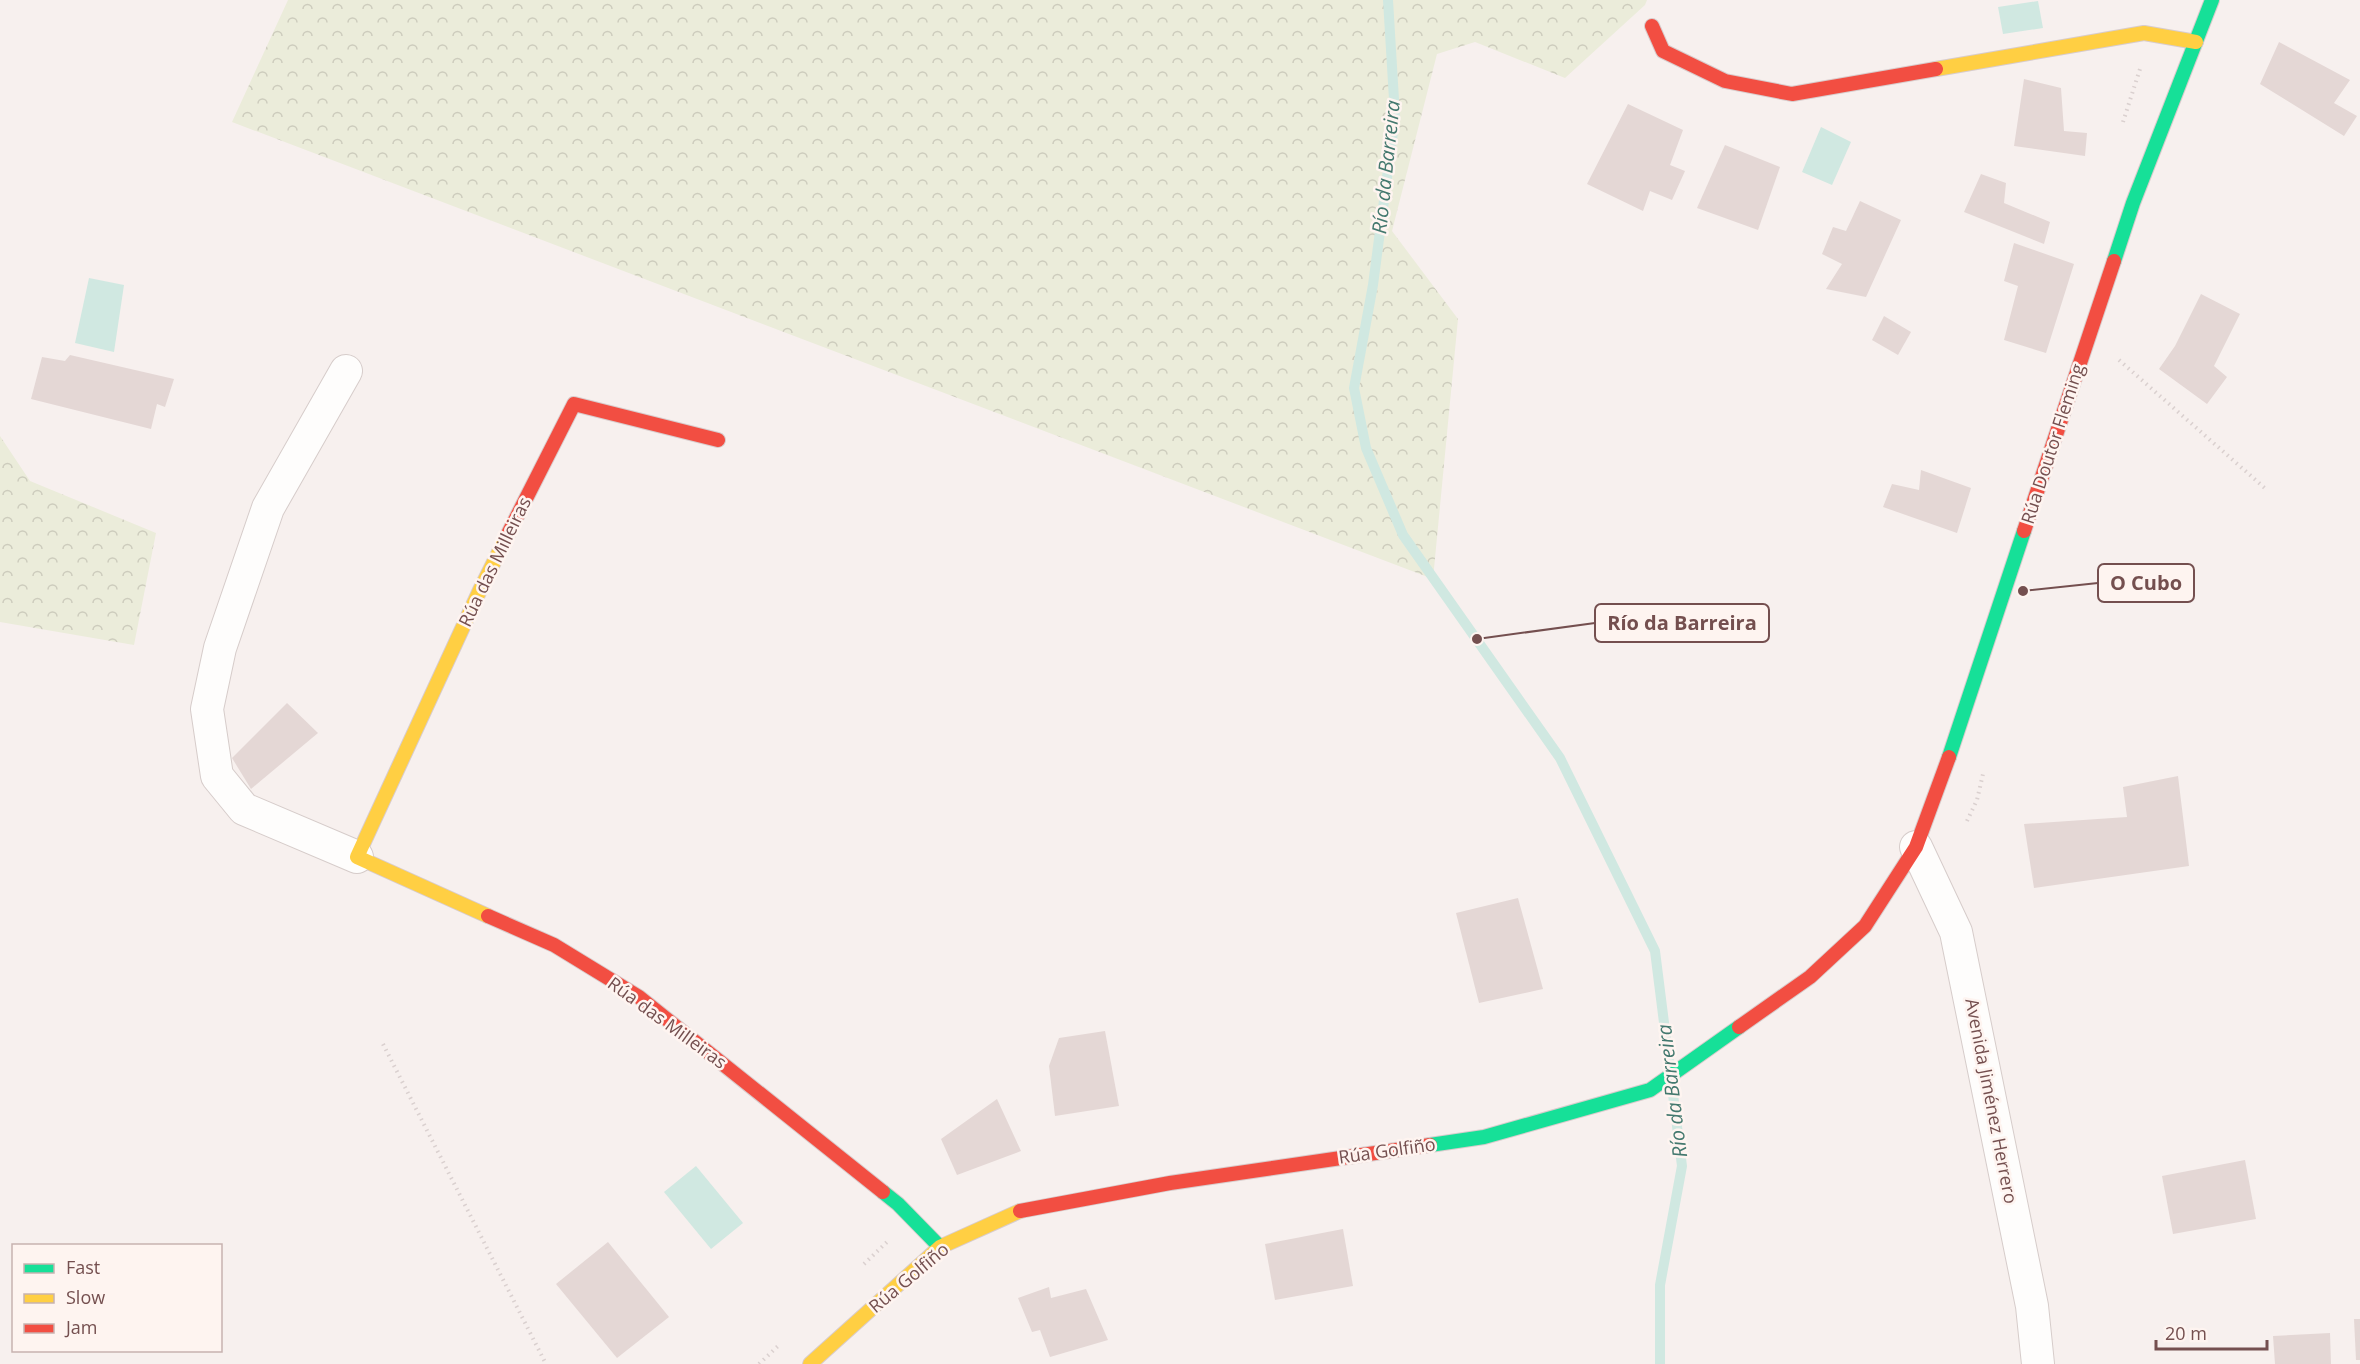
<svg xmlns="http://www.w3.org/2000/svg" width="2360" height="1364" font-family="'Open Sans',sans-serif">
	<defs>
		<pattern id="forest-crowns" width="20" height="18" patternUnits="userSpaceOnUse" patternTransform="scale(1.5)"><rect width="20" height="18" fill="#ebecda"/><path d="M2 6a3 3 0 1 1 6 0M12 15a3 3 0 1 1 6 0" fill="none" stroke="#cdccbd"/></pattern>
	</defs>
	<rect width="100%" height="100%" fill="#f7f0ee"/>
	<g fill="url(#forest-crowns)">
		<polygon points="288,0 1647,0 1645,5 1565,78 1475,42 1437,54 1392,231 1458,319 1433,579 232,122"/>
		<polygon points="0,436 30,481 156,533 134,645 0,622"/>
	</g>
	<g fill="#d0e8e1">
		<polygon points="2038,1 2043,28 2003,34 1998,7"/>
		<polygon points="1821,127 1851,142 1832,185 1802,172"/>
		<polygon points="89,278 124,285 114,352 75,343"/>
		<polygon points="696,1166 743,1223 711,1249 664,1192"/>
	</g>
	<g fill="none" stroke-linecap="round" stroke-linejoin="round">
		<polyline stroke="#d0e8e1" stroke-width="10" points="1388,0 1395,116 1373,285 1354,388 1366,448 1403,535 1560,758 1655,951 1682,1166 1660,1285 1660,1364"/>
	</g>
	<g fill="#e4d7d5">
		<polygon points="2279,42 2350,80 2334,103 2357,116 2344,136 2260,84"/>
		<polygon points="2024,79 2061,88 2064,131 2087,133 2085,156 2014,146"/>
		<polygon points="1628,104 1683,130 1670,165 1685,171 1672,200 1650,191 1643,211 1587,184"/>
		<polygon points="1725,145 1780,167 1758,230 1697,208"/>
		<polygon points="1981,174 2006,183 2004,203 2050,222 2044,244 1964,212"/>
		<polygon points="1860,201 1901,220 1866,297 1826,289 1842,264 1822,254 1833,227 1846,231"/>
		<polygon points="2014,243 2074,264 2046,353 2004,340 2018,286 2004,281"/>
		<polygon points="2201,294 2240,314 2214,366 2227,377 2207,404 2159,369 2175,346"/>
		<polygon points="1884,316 1911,332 1898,355 1872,340"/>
		<polygon points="70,355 174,379 165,407 157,404 151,429 31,399 42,357 65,361"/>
		<polygon points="1921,470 1971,488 1957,533 1883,507 1892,484 1919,490"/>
		<polygon points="287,703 318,733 251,789 232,758"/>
		<polygon points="2178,776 2189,866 2034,888 2024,824 2127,817 2123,787"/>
		<polygon points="1518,898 1543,989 1479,1003 1456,913"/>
		<polygon points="1105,1031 1119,1106 1055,1116 1049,1066 1059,1038"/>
		<polygon points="997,1099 1021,1151 957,1175 941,1139"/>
		<polygon points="2245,1160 2256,1219 2173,1234 2162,1176"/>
		<polygon points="1343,1229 1353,1286 1275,1300 1265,1244"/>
		<polygon points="608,1242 669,1317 617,1358 556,1284"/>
		<polygon points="1049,1287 1051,1298 1086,1289 1108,1340 1050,1357 1040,1330 1032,1332 1018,1298"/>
		<polygon points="2354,1319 2360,1319 2360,1360 2356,1360"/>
		<polygon points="2330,1333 2331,1364 2275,1364 2273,1336"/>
	</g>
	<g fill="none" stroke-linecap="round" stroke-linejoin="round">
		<defs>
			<g id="street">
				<polyline points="346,371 268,508 220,648 207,709 217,776 244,809 357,857"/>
				<polyline points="1916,847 1956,932 2032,1306 2038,1364"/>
			</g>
			<g id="fast">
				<polyline points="2114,261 2133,203 2212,0"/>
				<polyline points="1949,757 2024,531"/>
				<polyline points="1430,1145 1484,1137 1650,1090 1739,1027"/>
				<polyline points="883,1192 898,1204 940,1247"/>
			</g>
			<g id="slow">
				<polyline points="1936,69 2144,33 2196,42"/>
				<polyline points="488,916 357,857 480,590 507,536"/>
				<polyline points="810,1364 940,1247 1020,1211"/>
			</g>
			<g id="jam">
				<polyline points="1652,26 1663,51 1725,81 1792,94 1936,69"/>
				<polyline points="2024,531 2114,261"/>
				<polyline points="507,536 574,404 718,440"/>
				<polyline points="488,916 554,945 639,997 883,1192"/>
				<polyline points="1739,1027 1810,977 1865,926 1916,847 1949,757"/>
				<polyline points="1020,1211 1170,1183 1430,1145"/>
			</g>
		</defs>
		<use href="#street" stroke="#d6ccca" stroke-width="34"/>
		<use href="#fast" stroke="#d8cccc" stroke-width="16"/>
		<use href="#slow" stroke="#d8cccc" stroke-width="16"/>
		<use href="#jam" stroke="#d8cccc" stroke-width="16"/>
		<g stroke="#dad0cf" stroke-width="4" stroke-dasharray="1.5 4.5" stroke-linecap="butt">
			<polyline points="2123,122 2140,69"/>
			<polyline points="2119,360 2267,490"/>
			<polyline points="1967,821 1977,800 1983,774"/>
			<polyline points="383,1044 546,1364"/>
			<polyline points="864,1264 887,1242"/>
			<polyline points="759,1364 778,1346"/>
		</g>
		<use href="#street" stroke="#fefdfc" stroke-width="32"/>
		<use href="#fast" stroke="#16e098" stroke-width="14"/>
		<use href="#slow" stroke="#ffcf43" stroke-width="14"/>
		<use href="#jam" stroke="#f24e42" stroke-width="14"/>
	</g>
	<g text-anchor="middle" stroke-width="5" stroke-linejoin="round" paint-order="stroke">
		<g font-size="18" fill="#744f4f" stroke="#fef4f0">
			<text transform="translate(2053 444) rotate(-72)" y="6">Rúa Doutor Fleming</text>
			<text transform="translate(495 562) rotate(-64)" y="6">Rúa das Milleiras</text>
			<text transform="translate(667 1023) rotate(36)" y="6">Rúa das Milleiras</text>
			<text transform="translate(1991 1101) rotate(79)" y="6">Avenida Jiménez Herrero</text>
			<text transform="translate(1387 1151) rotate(-8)" y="6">Rúa Golfiño</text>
			<text transform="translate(909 1278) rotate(-40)" y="6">Rúa Golfiño</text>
		</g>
		<g font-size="20" font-style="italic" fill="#43786e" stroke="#fef4f0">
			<text transform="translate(1386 167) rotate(-84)" y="7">Río da Barreira</text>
			<text transform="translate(1672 1091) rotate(-97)" y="7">Río da Barreira</text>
		</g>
	</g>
	<path fill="none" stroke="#744f4f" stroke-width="2" d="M2023 591L2098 583M1477 639L1595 623"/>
	<g fill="#744f4f" stroke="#fef4f0" stroke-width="2">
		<circle cx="2023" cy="591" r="6"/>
		<circle cx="1477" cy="639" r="6"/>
	</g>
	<g fill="#fef4f0" stroke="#744f4f" stroke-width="2">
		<rect x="2098" y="564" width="96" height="38" rx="6"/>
		<rect x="1595" y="604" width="174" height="38" rx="6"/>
	</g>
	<g font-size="20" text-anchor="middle" font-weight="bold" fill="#744f4f">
		<text x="2146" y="590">O Cubo</text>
		<text x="1682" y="630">Río da Barreira</text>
	</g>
	<rect x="12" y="1244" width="210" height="108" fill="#fef4f0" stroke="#c7b2b0" stroke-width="1.5"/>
	<rect x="24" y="1264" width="30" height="9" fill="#16e098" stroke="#c7b2b0" stroke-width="1.5"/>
	<text x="66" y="1274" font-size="18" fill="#744f4f">Fast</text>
	<rect x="24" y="1294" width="30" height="9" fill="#ffcf43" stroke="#c7b2b0" stroke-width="1.5"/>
	<text x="66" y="1304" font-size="18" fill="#744f4f">Slow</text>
	<rect x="24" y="1324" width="30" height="9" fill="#f24e42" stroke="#c7b2b0" stroke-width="1.5"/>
	<text x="66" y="1334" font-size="18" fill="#744f4f">Jam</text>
	<path d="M2156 1340v9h111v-9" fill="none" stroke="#744f4f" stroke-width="3"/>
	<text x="2165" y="1340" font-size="18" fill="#744f4f" stroke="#fef4f0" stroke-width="4.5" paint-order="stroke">20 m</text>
</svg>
